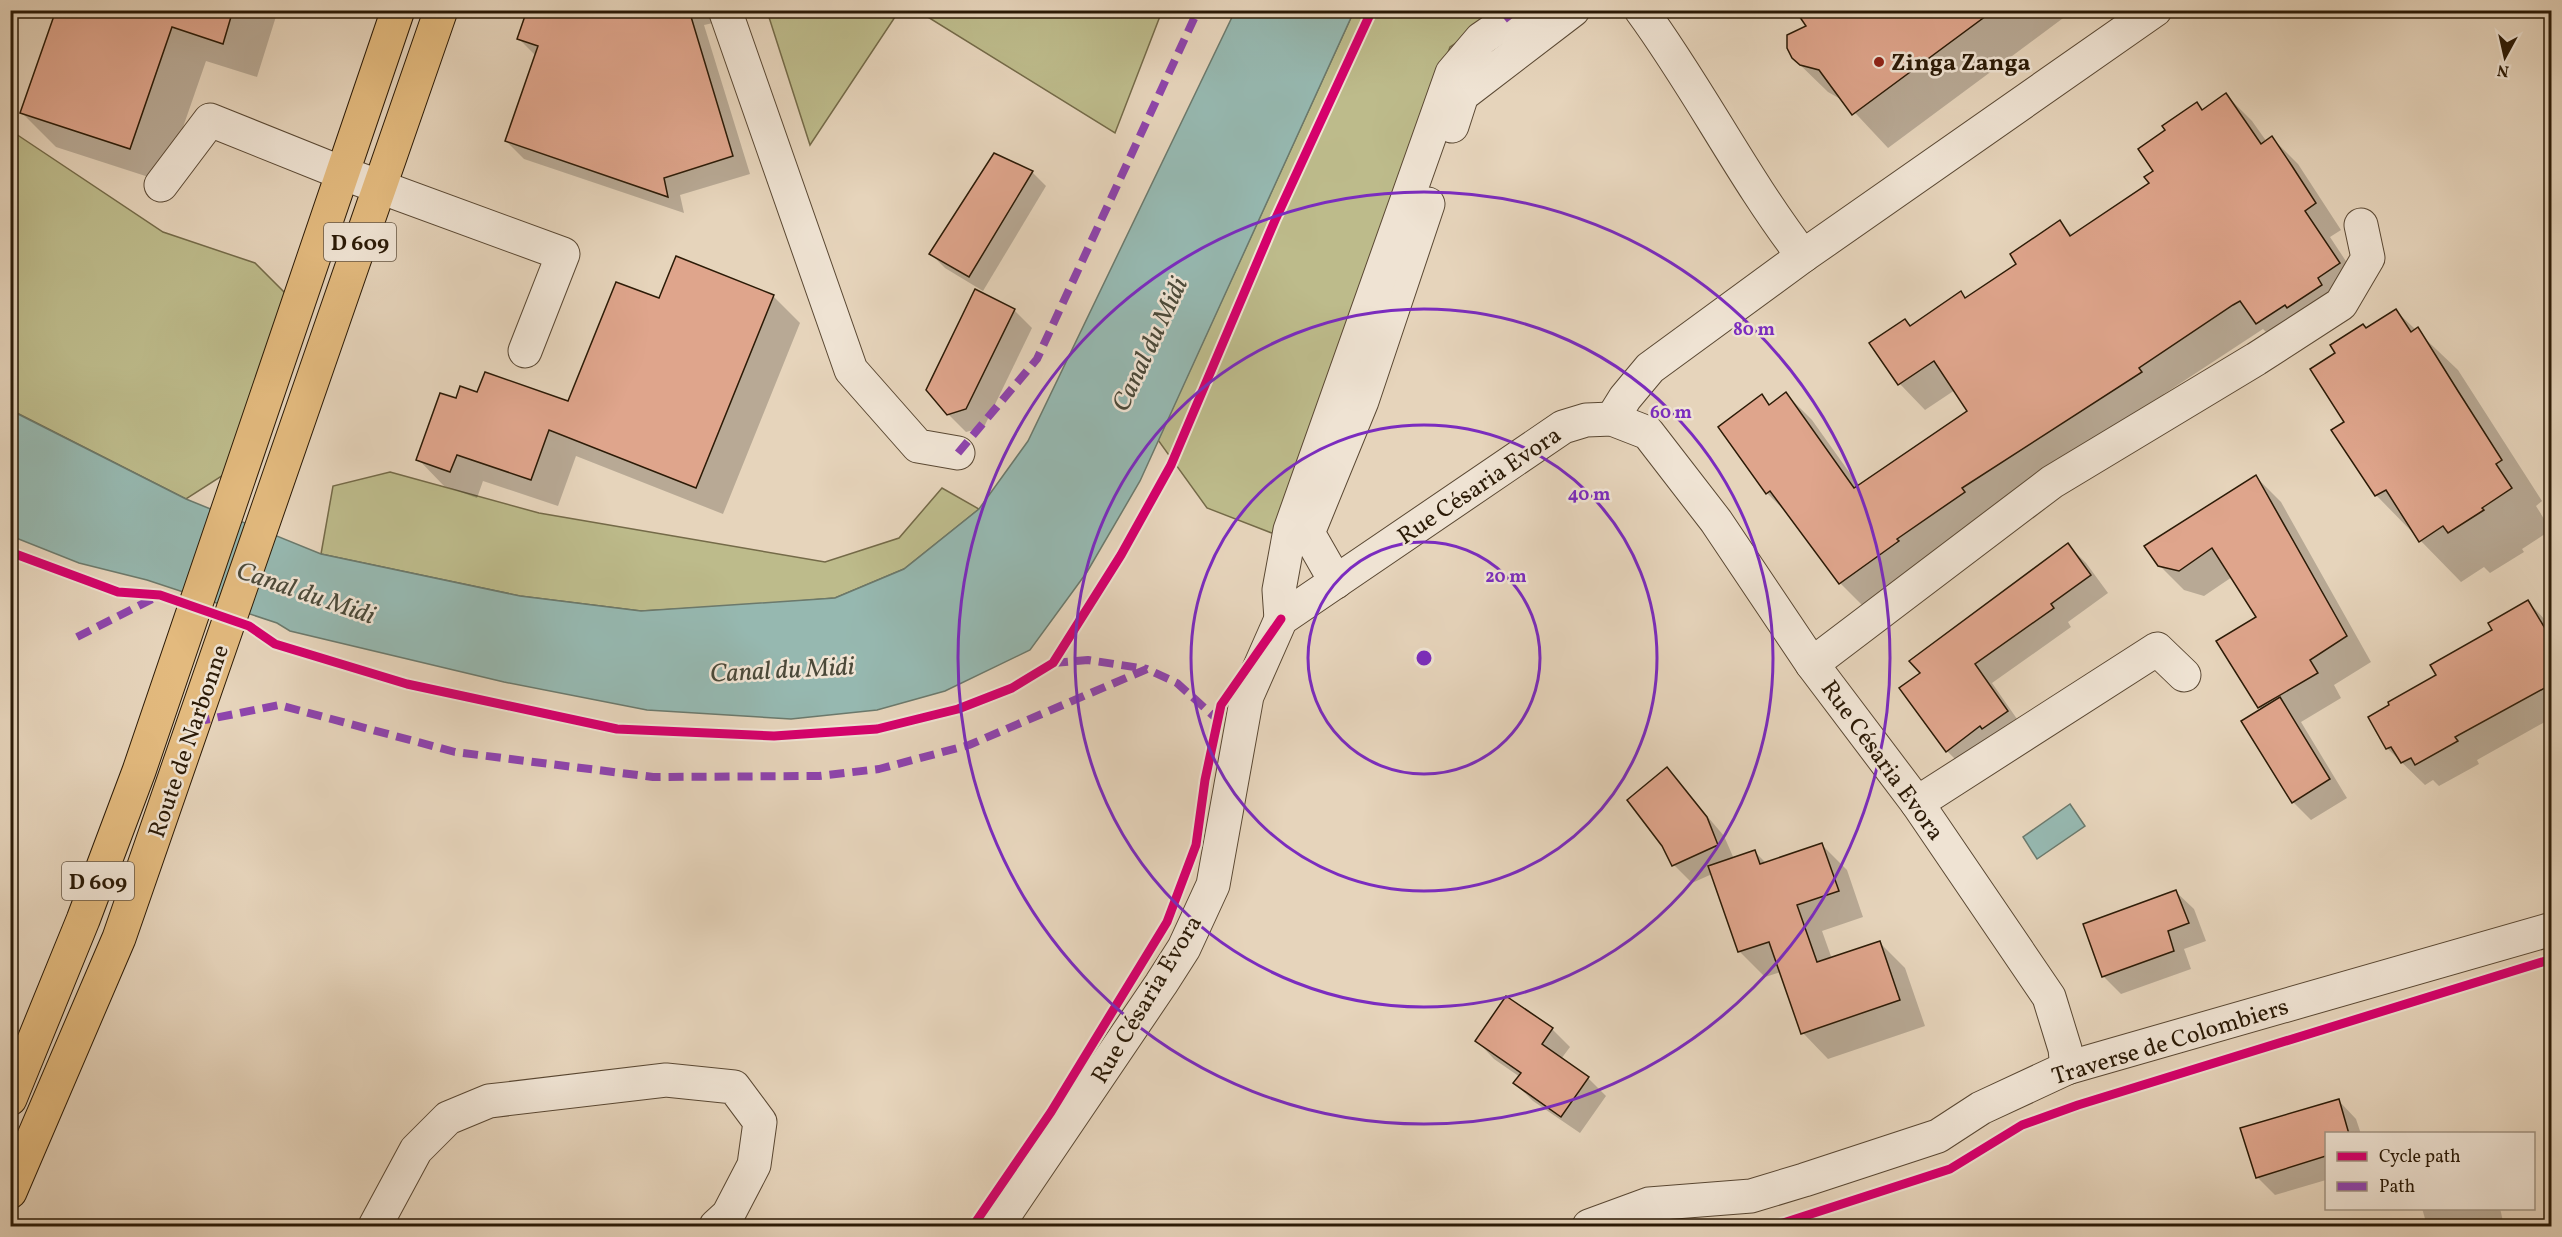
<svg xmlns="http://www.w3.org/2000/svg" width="2562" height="1237" font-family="Vollkorn,serif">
	<rect width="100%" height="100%" fill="#e6d4bb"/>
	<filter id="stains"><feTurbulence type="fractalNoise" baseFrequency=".00333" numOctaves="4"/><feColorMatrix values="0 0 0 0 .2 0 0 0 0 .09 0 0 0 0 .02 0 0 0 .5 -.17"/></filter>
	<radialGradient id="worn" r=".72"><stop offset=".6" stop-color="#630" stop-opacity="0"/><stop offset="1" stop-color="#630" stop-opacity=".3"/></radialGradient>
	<g fill="#bdbb8b" stroke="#746a48" stroke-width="1.5">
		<polygon points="767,11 899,11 810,145"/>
		<polygon points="918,11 1162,11 1115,133"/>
		<polygon points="1354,11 1505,11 1450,47 1277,535 1207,508 1158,440"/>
		<polygon points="10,130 163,232 255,263 297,305 242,463 186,499 11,410"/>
		<polygon points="390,472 539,513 825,562 899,538 942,488 979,509 904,569 835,598 751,605 641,611 520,596 321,554 333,486"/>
	</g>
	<g fill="#96b8b0" stroke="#6b796c" stroke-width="1.5">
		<polygon points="1235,11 1354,11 1140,481 1087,572 1030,650 945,691 877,710 791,719 647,710 504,682 290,631 277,623 147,580 79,563 11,536 10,410 186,499 321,554 520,596 641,611 835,598 904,569 979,509 1028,441"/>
		<polygon points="2070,804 2085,826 2037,859 2023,837"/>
	</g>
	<g fill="#0003">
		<polygon points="57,10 278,10 257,77 206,61 164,182 56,147 22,113"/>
		<polygon points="528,10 709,10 713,23 704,25 750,174 680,195 684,213 524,159 506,141 536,56 518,38"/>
		<polygon points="1797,10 2074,10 1888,148 1844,101 1828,92 1793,58 1808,26"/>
		<polygon points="2226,95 2252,121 2267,142 2272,138 2298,164 2341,230 2330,237 2365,290 2283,349 2263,329 2164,394 2167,399 1866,609 1840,583 1791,517 1767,493 1762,396 1770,405 1786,394 1812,420 1859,486 1969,411 1955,390 1925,410 1900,384 1872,343 1911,327 1960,293 1966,299 2018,264 2060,222 2073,236 2151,184 2168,130 2196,104 2203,110"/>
		<polygon points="1032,172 1046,186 983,291 945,268 931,254"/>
		<polygon points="773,296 800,323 723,514 576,456 558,506 483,481 477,498 444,486 418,459 457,400 478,394 569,403 660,300"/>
		<polygon points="1014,310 1032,328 984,427 966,432 948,414"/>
		<polygon points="2396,311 2458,370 2542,501 2536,506 2551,530 2522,549 2524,552 2490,573 2484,567 2461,582 2376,495 2333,431 2346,422 2337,353 2367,329"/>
		<polygon points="2256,477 2281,502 2371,662 2334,685 2341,698 2301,722 2347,798 2311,820 2293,802 2260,707 2258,617 2232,577 2204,596 2184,590 2159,565"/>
		<polygon points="2068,545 2086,563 2108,593 2068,622 2071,627 1992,683 2024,729 1965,769 1947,751 1901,689 1922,674"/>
		<polygon points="2527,601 2552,627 2552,718 2477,760 2479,764 2439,786 2433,780 2425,785 2388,749 2370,717 2439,675"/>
		<polygon points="1667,769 1724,836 1734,859 1755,852 1766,863 1821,844 1847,870 1863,917 1822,931 1832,959 1879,942 1905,968 1925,1026 1828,1059 1803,1033 1781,972 1765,977 1739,951 1712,874 1692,883 1674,865"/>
		<polygon points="2176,892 2194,909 2206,941 2184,949 2191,969 2121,994 2103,976"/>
		<polygon points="1506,998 1552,1029 1570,1047 1561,1059 1588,1078 1606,1096 1580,1133 1533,1101 1515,1083 1520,1077 1494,1059 1477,1041"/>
		<polygon points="2338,1100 2356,1119 2361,1134 2326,1134 2326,1180 2275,1195 2257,1177"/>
		<polygon points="2422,1208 2500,1208 2504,1226 2427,1226"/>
	</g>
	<g fill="#dfa58c" stroke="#2b1a06" stroke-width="1.5">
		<polygon points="56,10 233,10 223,44 172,27 130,149 20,113"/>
		<polygon points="527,10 689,10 733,156 664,178 668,197 505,141 538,46 517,39"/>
		<polygon points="1795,10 1994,10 1852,115 1819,70 1800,65 1792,58 1787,48 1787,35 1806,26"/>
		<polygon points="2226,93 2261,144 2272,136 2292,166 2316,203 2305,211 2340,263 2318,278 2322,285 2287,308 2285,305 2256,324 2240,301 2233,305 2139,368 2142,372 1962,488 1965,492 1897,539 1899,541 1839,584 1770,491 1766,494 1718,427 1762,394 1769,405 1786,392 1854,488 1967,411 1934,361 1898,385 1869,343 1905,319 1910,326 1961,291 1965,298 2016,264 2010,254 2060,220 2070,236 2149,183 2144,177 2153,171 2138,149 2165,130 2162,126 2197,102 2202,110"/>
		<polygon points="994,153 1033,171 969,277 929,254"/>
		<polygon points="676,256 774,295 696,488 549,430 531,480 457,455 450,472 416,460 440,393 456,398 460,386 477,392 485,372 568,401 616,282 659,298"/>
		<polygon points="975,289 1015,309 966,409 947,415 926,390"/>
		<polygon points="2396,309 2411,332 2418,327 2458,391 2502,460 2496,464 2512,488 2482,508 2484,510 2448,533 2443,526 2419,542 2386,490 2375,496 2331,430 2344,422 2310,369 2335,353 2330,345 2363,324 2366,328"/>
		<polygon points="2256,475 2347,636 2310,660 2318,673 2258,708 2216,641 2256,617 2212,548 2179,571 2158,566 2144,546"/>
		<polygon points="2068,543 2091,575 2051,604 2054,608 1975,664 2008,711 1982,729 1980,726 1946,752 1899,688 1920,673 1909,661"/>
		<polygon points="2528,600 2552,640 2552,684 2455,737 2458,741 2415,765 2411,758 2401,763 2391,747 2386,749 2368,717 2389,705 2388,702 2436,675 2430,665 2492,630 2488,623"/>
		<polygon points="2280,697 2330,779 2292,803 2241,721"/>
		<polygon points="1667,767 1707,817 1718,845 1672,866 1662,846 1627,800"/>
		<polygon points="1822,843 1839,891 1797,905 1817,962 1880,941 1900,1000 1801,1034 1769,942 1738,952 1708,866 1755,850 1760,864"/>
		<polygon points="2176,890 2189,923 2168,931 2174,951 2102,977 2083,924"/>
		<polygon points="1506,996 1553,1028 1542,1044 1589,1077 1561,1117 1513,1083 1521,1073 1475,1041"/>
		<polygon points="2339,1099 2349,1134 2326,1134 2326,1156 2256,1178 2240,1128"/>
	</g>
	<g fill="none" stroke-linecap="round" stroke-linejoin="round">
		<defs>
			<g id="minor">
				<polyline points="725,10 851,370 918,446 958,453"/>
				<path d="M1641 10C1699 89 1743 178 1803 256"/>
				<polyline points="1452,126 1462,95 1573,10"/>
				<polyline points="161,185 210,120 342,173 563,254 525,351"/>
				<polyline points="1612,419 1625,398 1650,368 1803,256 2155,10"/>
				<polyline points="1336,582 1308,533 1362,401 1428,204"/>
				<polyline points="1281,619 1279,590 1290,530 1452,73 1481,39 1523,10"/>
				<polyline points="1812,664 2052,482 2256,359 2341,304 2368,258 2361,225"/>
				<polyline points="1917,803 2157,649 2184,675"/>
				<polyline points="375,1226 416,1150 448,1118 489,1101 666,1080 734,1087 760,1122 754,1165 728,1215 716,1226"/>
				<polyline points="997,1226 1161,984 1184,948 1213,885 1247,696 1281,619 1563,427 1586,420 1612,419 1648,433 1716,521 1812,664 1917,803 2049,997 2065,1049 2067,1068"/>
				<polyline points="1589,1226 1649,1204 1751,1196 1804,1180 1938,1136 1981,1108 2067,1068 2552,929"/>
			</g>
			<g id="major">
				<polyline points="10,1099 83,920 139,771 398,10"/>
				<polyline points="10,1192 119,938 441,10"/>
			</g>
		</defs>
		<use href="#minor" stroke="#5a4833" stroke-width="35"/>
		<use href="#major" stroke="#2b1a06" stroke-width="35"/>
		<use href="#minor" stroke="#efe3d3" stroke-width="33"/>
		<use href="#major" stroke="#e3ba7e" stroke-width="33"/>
		<g stroke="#8e44ad" stroke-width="8" stroke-dasharray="15 8" stroke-linecap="butt">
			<polyline points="1502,10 1510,20"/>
			<polyline points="958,453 1037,359 1198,10"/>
			<polyline points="77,637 158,596"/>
			<polyline points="1053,663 1088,660 1147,669"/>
			<polyline points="195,722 279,705 455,752 653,777 819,776 879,769 969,745 1147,669 1177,683 1218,720"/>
		</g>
		<defs>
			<g id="cycleway">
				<polyline points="10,552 118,592 160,595 249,626 275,644 407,684 617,729 774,736 877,729 958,709 1012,688 1053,663 1121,555 1171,465 1276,218 1372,10"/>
				<polyline points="973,1226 1051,1112 1167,922 1196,845 1205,780 1221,705 1281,619"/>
				<polyline points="1762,1226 1780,1224 1950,1169 2022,1125 2078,1105 2552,959"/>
			</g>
		</defs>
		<use href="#cycleway" stroke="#efe3d3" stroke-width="13"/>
		<use href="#cycleway" stroke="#d6006c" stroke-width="9"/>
	</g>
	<g fill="none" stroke="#7b2cbf" stroke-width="3">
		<circle cx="1424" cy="658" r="116"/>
		<circle cx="1424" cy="658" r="233"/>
		<circle cx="1424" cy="658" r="349"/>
		<circle cx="1424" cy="658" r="466"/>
	</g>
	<circle fill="#8f2418" stroke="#efe3d3" stroke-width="2" cx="1879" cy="62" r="6"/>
	<g text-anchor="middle" stroke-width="5" stroke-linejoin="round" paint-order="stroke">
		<g fill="#efe3d3" stroke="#665644" stroke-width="1.5">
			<rect x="324" y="223" width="72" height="38" rx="4.5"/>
			<rect x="62" y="862" width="72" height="38" rx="4.5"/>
		</g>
		<g font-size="22" font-weight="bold" fill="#2b1a06">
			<text x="360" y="250">D 609</text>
			<text x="98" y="889">D 609</text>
		</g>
		<g font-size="24" font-weight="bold" fill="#2b1a06" stroke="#efe3d3" text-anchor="start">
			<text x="1891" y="70">Zinga Zanga</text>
		</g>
		<g font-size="24" fill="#2b1a06" stroke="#efe3d3">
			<text transform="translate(1479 485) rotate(-34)" y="8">Rue Césaria Evora</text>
			<text transform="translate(188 741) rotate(-71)" y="8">Route de Narbonne</text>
			<text transform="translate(1883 760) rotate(54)" y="8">Rue Césaria Evora</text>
			<text transform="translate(1146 999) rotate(-59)" y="8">Rue Césaria Evora</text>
			<text transform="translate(2170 1041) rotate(-17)" y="8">Traverse de Colombiers</text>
		</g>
		<g font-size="26" font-style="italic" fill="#4b4939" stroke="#efe3d3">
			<text transform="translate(1149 344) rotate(-65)" y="9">Canal du Midi</text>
			<text transform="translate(306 592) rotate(19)" y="9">Canal du Midi</text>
			<text transform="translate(782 669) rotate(-3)" y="9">Canal du Midi</text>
		</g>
	</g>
	<circle cx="1424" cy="658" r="9" fill="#7b2cbf" stroke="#efe3d3" stroke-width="3"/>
	<g font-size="18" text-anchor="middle" font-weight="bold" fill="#7b2cbf" stroke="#efe3d3" stroke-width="5" stroke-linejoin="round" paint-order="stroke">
		<text x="1754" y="335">80 m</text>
		<text x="1671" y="418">60 m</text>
		<text x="1589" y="500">40 m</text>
		<text x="1506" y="582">20 m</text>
	</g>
	<rect width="2562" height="1237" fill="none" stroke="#e6d4bb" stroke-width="36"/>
	<rect x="12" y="12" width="2538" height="1213" fill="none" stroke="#2b1a06" stroke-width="3"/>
	<rect x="18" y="18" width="2526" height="1201" fill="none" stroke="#2b1a06" stroke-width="1.5"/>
	<rect x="2325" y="1132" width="210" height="78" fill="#efe3d3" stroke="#a19381" stroke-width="1.5"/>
	<rect x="2337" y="1152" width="30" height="9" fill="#d6006c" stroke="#a19381" stroke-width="1.5"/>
	<text x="2379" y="1162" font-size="18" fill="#2b1a06">Cycle path</text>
	<rect x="2337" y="1182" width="30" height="9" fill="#8e44ad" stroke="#a19381" stroke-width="1.5"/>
	<text x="2379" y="1192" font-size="18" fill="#2b1a06">Path</text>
	<g transform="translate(2505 57) rotate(188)" stroke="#efe3d3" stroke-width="4.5" paint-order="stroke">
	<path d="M0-4.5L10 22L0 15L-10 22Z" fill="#2b1a06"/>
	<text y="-9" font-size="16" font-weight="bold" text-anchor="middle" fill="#2b1a06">N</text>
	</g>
	<rect width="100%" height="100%" filter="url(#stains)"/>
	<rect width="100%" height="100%" fill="url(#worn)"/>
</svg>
